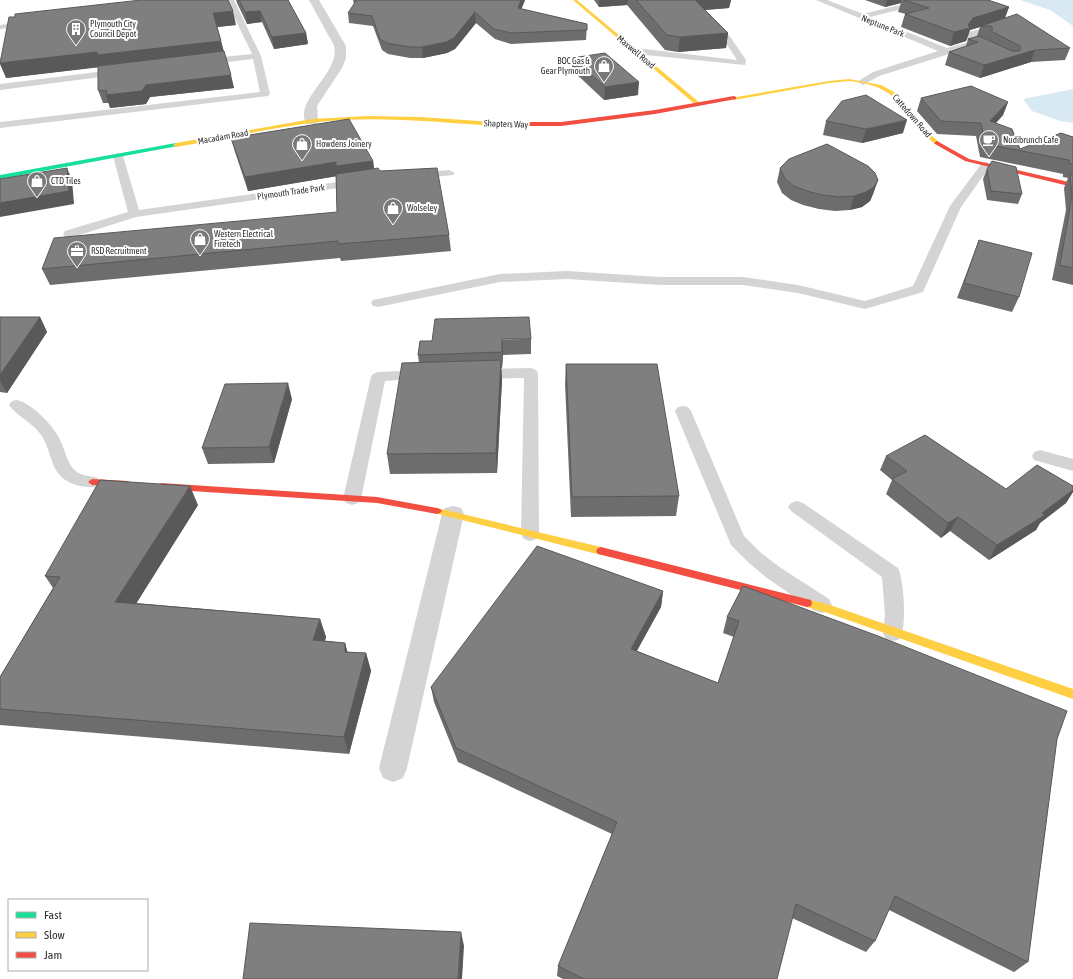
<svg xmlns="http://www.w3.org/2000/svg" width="1073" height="979" font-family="'Asap Condensed',sans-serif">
	<rect width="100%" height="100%" fill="#fff"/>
	<g fill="#d8e9f4">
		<polygon points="1020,0 1073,0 1073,26 1050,10"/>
		<polygon points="1073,89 1073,123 1060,121 1032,111 1023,99"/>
	</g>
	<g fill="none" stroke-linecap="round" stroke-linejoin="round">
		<g fill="#d4d4d4" fill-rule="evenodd">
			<polygon points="226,0 234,0 261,56 270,94 268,96 0,128 0,122 260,92 253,59 203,65 199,62 203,59 252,54"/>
			<polygon points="816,0 827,0 863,14 919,0 932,0 931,2 870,17 947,48 969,42 965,38 969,32 1000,24 1004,26 1003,28 974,37 977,40 986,39 987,41 984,43 993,49 992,51 986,51 975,46 879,76 863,85 858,82 860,80 873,72 938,51"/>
			<polygon points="30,21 34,23 33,25 0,29 0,25"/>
			<polygon points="726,34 729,35 746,60 745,65 636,54 632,51 636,48 737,60 722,37"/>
			<polygon points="121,69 126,72 124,74 0,90 0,84"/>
			<polygon points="118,153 123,156 139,210 359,179 365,182 359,185 136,217 73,237 65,237 63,234 65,231 128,212 113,156"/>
			<polygon points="986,162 991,165 961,207 923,292 865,309 798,293 743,285 660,285 567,279 500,282 378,307 373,306 371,303 373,300 378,299 500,274 567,271 660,277 743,277 798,285 865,301 913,286 950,206 982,163"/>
			<polygon points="449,170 455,173 453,175 415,179 409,176 415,173"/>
			<polygon points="531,368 536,370 538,373 539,534 536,539 530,541 524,539 521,534 524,378 479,379 474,377 472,374 474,371 479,369"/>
			<polygon points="422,370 427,372 429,375 427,378 385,381 361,499 358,503 352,505 346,503 343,499 371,377 373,374 378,372"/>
			<path d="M17 400C33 404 55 427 61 442 66 452 67 465 77 472 82 476 92 476 98 478L100 482 98 486C91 488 87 487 80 486 45 478 56 450 37 430 29 421 16 415 9 405L12 401Z"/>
			<polygon points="683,406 688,407 691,411 744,536 761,553 781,568 829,599 832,605 829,611 822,613 815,611 767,578 749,563 731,545 675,411 678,407"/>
			<polygon points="1040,450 1073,459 1073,471 1034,460 1032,456 1034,452"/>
			<path d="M797 501 803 503 898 568C904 581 907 625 900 639L893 641 886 639 883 633 885 615 882 577 791 511 788 507 791 503Z"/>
		</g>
		<g fill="#d4d4d4" fill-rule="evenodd">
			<path d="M309 0H319L346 46V58L342 68 317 106 318 121 317 124H307C292 101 341 73 334 46 333 42 329 37 327 33 321 22 315 11 309 0Z"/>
			<polygon points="453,506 461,508 464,514 407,768 403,778 393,782 383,778 379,768 442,514 445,508"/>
		</g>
		<polygon fill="#16e098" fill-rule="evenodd" points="176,143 178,144 178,146 0,179 0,175"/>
		<g fill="#ffcf43" fill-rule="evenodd">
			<polygon points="573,0 577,0 700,103 700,105 696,105"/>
			<polygon points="849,79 881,85 894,92 925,130 939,142 939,144 935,144 921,132 890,94 877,87 863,83 849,81 829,83 734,100 731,98 829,81"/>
			<path d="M368 116 420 117 494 122 497 124 494 126C434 122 371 115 311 123 266 129 221 139 176 147L173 145 176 143 312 119Z"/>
			<polygon points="437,508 601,547 604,548 606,551 604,554 601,555 434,513 432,511 434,509"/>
			<polygon points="807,599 830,605 1073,689 1073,699 825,612 803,606 802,603 803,600"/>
		</g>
		<g fill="#f24e42" fill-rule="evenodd">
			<polygon points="734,96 736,97 736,99 655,114 561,126 494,126 491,124 494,122 561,122 655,110"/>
			<polygon points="937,141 969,159 1073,183 1073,187 965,161 935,144 934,143"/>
			<polygon points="92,479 128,481 132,484 128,487 92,485 88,482"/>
			<polygon points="161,483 377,497 437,508 440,509 442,511 440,513 437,514 377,503 161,489 157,486"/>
			<polygon points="601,547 807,599 811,600 812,603 811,606 807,607 598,554 596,551 598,548"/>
		</g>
	</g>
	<g fill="#6d6d6d">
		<polygon points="236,0 288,0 306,33 308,44 274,49 262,22 247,24 237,3"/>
		<polygon points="353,0 525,0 521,9 587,24 586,40 511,44 495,39 476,23 455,49 447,53 423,58 410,58 388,54 382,50 373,26 349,23 348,13 354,4"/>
		<polygon points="594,0 731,0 729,8 705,10 728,33 726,48 678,52 665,50 627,5 599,7"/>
		<polygon points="865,0 988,0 1009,7 1005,18 1070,48 1065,60 1031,62 980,78 945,65 949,52 966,46 968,39 977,36 980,27 970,30 966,41 950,46 901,27 905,14 906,14 898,12 901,3 885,7"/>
		<polygon points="9,17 236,25 217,27 234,88 150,97 146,104 110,108 109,103 103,103 98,90 98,67 6,78"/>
		<polygon points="572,58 638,95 604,100 572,70"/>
		<polygon points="921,98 1008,102 1003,115 996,123 1020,149 1073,137 1073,285 1052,280 1066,210 1064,188 1068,178 1063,177 1063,174 980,157 976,136 937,134 917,111"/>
		<polygon points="826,121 903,133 862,143 823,135"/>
		<polygon points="231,138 373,161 374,169 380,171 449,235 451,251 341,261 340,258 50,285 42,269 337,212 336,176 248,191 235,152"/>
		<polygon points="780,168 878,180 873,194 870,201 862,207 850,210 835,211 819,209 803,205 791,200 782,193 777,182"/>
		<polygon points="987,169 1022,194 1018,204 987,200 983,179"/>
		<polygon points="979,240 1019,297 1012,312 957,298"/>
		<polygon points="0,317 40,317 47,332 7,393 0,392"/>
		<polygon points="531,339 531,354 503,355 502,368 501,368 502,380 497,473 390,474 387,454 419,363 418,355 420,341"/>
		<polygon points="566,364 679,496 676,516 571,517 565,384"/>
		<polygon points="292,399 274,463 208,464 202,448"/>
		<polygon points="886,456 1006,489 1073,486 1073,492 1066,503 1040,523 1036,530 989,560 950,531 941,538 886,494 892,480 880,470"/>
		<polygon points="198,505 136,603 320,619 326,637 325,641 345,643 347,652 366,653 371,671 349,754 0,725 0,677 53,588 45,576"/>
		<polygon points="743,586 1057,739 1028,962 1014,972 889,910 875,941 866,952 792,918 777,979 563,979 557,976 558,966 612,834 458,762 434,702 431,687 663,591 661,607 637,651 718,683 734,637 723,633 727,617"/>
	</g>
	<g fill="#595959">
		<polygon points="521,0 525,0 518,18 518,8"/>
		<polygon points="599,0 628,0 627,5 599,7"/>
		<polygon points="691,0 731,0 729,8 690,11"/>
		<polygon points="887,0 901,0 901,3 885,7"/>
		<polygon points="1009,7 1004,20 981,26 980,27 970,30 966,41 950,46 954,32 968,25 973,18"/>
		<polygon points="233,11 236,25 217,27 213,13"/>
		<polygon points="260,11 262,22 247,24 245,12"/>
		<polygon points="475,12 476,23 455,49 447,53 423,58 422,47"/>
		<polygon points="306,33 308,44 274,49 272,37"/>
		<polygon points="728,33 726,48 678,52 680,37"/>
		<polygon points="221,41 225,56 101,67 6,78 0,64 0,63 97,52"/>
		<polygon points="1035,50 1031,62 980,78 984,65"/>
		<polygon points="231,75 234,88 150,97 146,104 110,108 106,95 146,85"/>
		<polygon points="639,82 638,95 604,100 605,87"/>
		<polygon points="1008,102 1003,115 986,134 990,121"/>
		<polygon points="907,120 903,133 862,143 866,129"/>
		<polygon points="373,161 375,175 338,176 248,191 245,177 336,162"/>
		<polygon points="67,168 72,180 74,204 0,217 0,203"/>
		<polygon points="878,180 873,194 870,201 862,207 850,210 854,196"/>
		<polygon points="40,317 47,332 7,393 0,380 0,375"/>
		<polygon points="502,339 503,355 502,368"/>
		<polygon points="501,360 502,380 497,473 496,453"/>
		<polygon points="288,383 292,399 274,463 269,447"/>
		<polygon points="190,486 198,505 126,620 115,602"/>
		<polygon points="1073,490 1073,492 1066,503 1040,523 1036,530 989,560 997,545 1042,513"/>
		<polygon points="958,517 950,531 941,538 948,523"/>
		<polygon points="663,591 661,607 629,664 631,649"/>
		<polygon points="320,619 326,637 319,659 313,640"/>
		<polygon points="345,643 350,661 345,652"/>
		<polygon points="366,653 371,671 349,754 344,737"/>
		<polygon points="461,932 464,946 462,979 458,979"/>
	</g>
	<g fill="#7f7f7f" stroke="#595959">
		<polygon points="141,0 228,0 233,11 213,13 221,41 97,55 97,52 0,63 9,17 15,17 15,14"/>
		<polygon points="239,0 288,0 306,33 272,37 260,11 245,12"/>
		<polygon points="355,0 521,0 518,8 587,24 587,30 511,33 494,29 475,12 454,38 446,42 422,47 409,47 387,43 380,39 372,16 348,13 356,1"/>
		<polygon points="636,0 695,0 728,33 680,37 667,35"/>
		<polygon points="904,0 988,0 1009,7 973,18 968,25 970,28 954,32 905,14 929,8"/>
		<polygon points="1017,14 1070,48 1035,50 984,65 949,52 978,42 968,39 979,36 1012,51 1019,51 1021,48 1020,46 991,31 993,29 991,26 981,26"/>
		<polygon points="224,51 231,75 146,85 142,91 106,95 107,91 98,90 98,66"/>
		<polygon points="605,53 639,82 605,87 572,58"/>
		<polygon points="971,86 1008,102 990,121 1012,129 1020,149 1061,133 1073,137 1073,164 1069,163 1069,160 985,144 981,123 941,121 921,98"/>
		<polygon points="866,95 907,120 866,129 826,121 842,101"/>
		<polygon points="349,119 373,161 336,166 336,162 245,177 231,138"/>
		<polygon points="827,144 868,166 875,173 878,180 874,187 866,192 854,196 839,197 822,195 807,191 794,186 785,179 780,168 789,159"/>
		<polygon points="992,161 1016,167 1022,194 991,191 987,169"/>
		<polygon points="67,168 69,191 0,203 0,179"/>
		<polygon points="378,168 380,171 437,168 449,235 338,244 338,241 42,269 54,238 337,212 336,174"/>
		<polygon points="1070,175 1073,175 1073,268 1060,265 1072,196"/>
		<polygon points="979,240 1032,253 1019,297 964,283"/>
		<polygon points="0,317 40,317 0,375"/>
		<polygon points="529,317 531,339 502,339 502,352 418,355 420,341 432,341 435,319"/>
		<polygon points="501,360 496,453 387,454 402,363"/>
		<polygon points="566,364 657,364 679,496 572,497"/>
		<polygon points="288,383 269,447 202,448 225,384"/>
		<polygon points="925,435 1006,489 1037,465 1073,486 1073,490 1042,513 1045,515 997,545 958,517 948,523 892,479 907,471 886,456"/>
		<polygon points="100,480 190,486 115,602 320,619 313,640 345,643 345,652 366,653 344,737 0,709 0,677 60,577 45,576"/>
		<polygon points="537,546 663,591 631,649 718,683 739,621 727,617 743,586 878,636 1067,711 1057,739 1028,962 895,896 875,941 796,904 777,979 584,979 558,966 617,822 456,748 431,687"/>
		<polygon points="250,923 461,932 458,979 243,979"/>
	</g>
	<defs>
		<symbol id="building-pin" viewBox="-11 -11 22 30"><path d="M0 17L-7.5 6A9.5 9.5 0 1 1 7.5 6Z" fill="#787878" stroke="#fff"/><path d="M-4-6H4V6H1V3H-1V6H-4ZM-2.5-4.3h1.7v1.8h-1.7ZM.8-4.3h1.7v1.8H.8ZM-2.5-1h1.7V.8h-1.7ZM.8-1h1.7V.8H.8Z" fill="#fff"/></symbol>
		<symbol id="shop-pin" viewBox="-11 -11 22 30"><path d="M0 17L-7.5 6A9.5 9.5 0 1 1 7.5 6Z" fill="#787878" stroke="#fff"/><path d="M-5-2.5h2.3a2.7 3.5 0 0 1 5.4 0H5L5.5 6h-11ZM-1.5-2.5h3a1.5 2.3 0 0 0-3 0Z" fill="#fff"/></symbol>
		<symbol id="cafe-pin" viewBox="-11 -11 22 30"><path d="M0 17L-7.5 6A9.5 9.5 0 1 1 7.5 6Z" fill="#787878" stroke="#fff"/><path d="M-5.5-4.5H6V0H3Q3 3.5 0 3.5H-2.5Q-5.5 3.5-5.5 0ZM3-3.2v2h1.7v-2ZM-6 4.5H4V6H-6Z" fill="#fff"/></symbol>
		<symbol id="office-pin" viewBox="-11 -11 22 30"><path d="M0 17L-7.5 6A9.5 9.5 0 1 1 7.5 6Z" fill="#787878" stroke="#fff"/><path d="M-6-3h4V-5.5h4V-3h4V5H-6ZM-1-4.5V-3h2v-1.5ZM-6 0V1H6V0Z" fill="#fff"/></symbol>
	</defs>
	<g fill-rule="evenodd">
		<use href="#building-pin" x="65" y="18" width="22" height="30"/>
		<use href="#shop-pin" x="593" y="55" width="22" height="30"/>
		<use href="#cafe-pin" x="978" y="129" width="22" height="30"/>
		<use href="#shop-pin" x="291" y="133" width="22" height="30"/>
		<use href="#shop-pin" x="26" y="170" width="22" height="30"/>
		<use href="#shop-pin" x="382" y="197" width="22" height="30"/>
		<use href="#shop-pin" x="189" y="228" width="22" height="30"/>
		<use href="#office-pin" x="66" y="240" width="22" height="30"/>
	</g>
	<g text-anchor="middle" stroke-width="4" stroke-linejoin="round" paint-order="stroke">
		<g font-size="9" fill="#303030" stroke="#fff" text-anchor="start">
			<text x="90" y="27">Plymouth City<tspan x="90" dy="10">Council Depot</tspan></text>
			<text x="590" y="64" text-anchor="end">BOC Gas &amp;<tspan x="590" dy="10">Gear Plymouth</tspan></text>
			<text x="1003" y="143">Nudibrunch Cafe</text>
			<text x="316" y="147">Howdens Joinery</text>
			<text x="51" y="184">CTD Tiles</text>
			<text x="407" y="211">Wolseley</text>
			<text x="214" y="237">Western Electrical<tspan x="214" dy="10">Firetech</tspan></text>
			<text x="91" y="254">RSD Recruitment</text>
		</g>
		<g font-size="9" fill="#303030" stroke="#fff">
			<text transform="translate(883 26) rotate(22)" y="3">Neptune Park</text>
			<text transform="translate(636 52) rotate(40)" y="3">Maxwell Road</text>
			<text transform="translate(912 116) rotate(49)" y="3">Cattedown Road</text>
			<text transform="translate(506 124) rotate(2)" y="3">Shapters Way</text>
			<text transform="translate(223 137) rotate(-10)" y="3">Macadam Road</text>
			<text transform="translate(291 192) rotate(-8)" y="3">Plymouth Trade Park</text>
		</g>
	</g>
	<rect x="8" y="899" width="140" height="72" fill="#ffffff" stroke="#acacac"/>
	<rect x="16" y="912" width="20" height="6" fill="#16e098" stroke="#acacac"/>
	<text x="44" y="919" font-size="12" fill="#303030">Fast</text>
	<rect x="16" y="932" width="20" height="6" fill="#ffcf43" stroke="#acacac"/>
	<text x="44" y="939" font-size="12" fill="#303030">Slow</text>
	<rect x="16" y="952" width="20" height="6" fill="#f24e42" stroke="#acacac"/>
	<text x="44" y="959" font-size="12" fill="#303030">Jam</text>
</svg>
